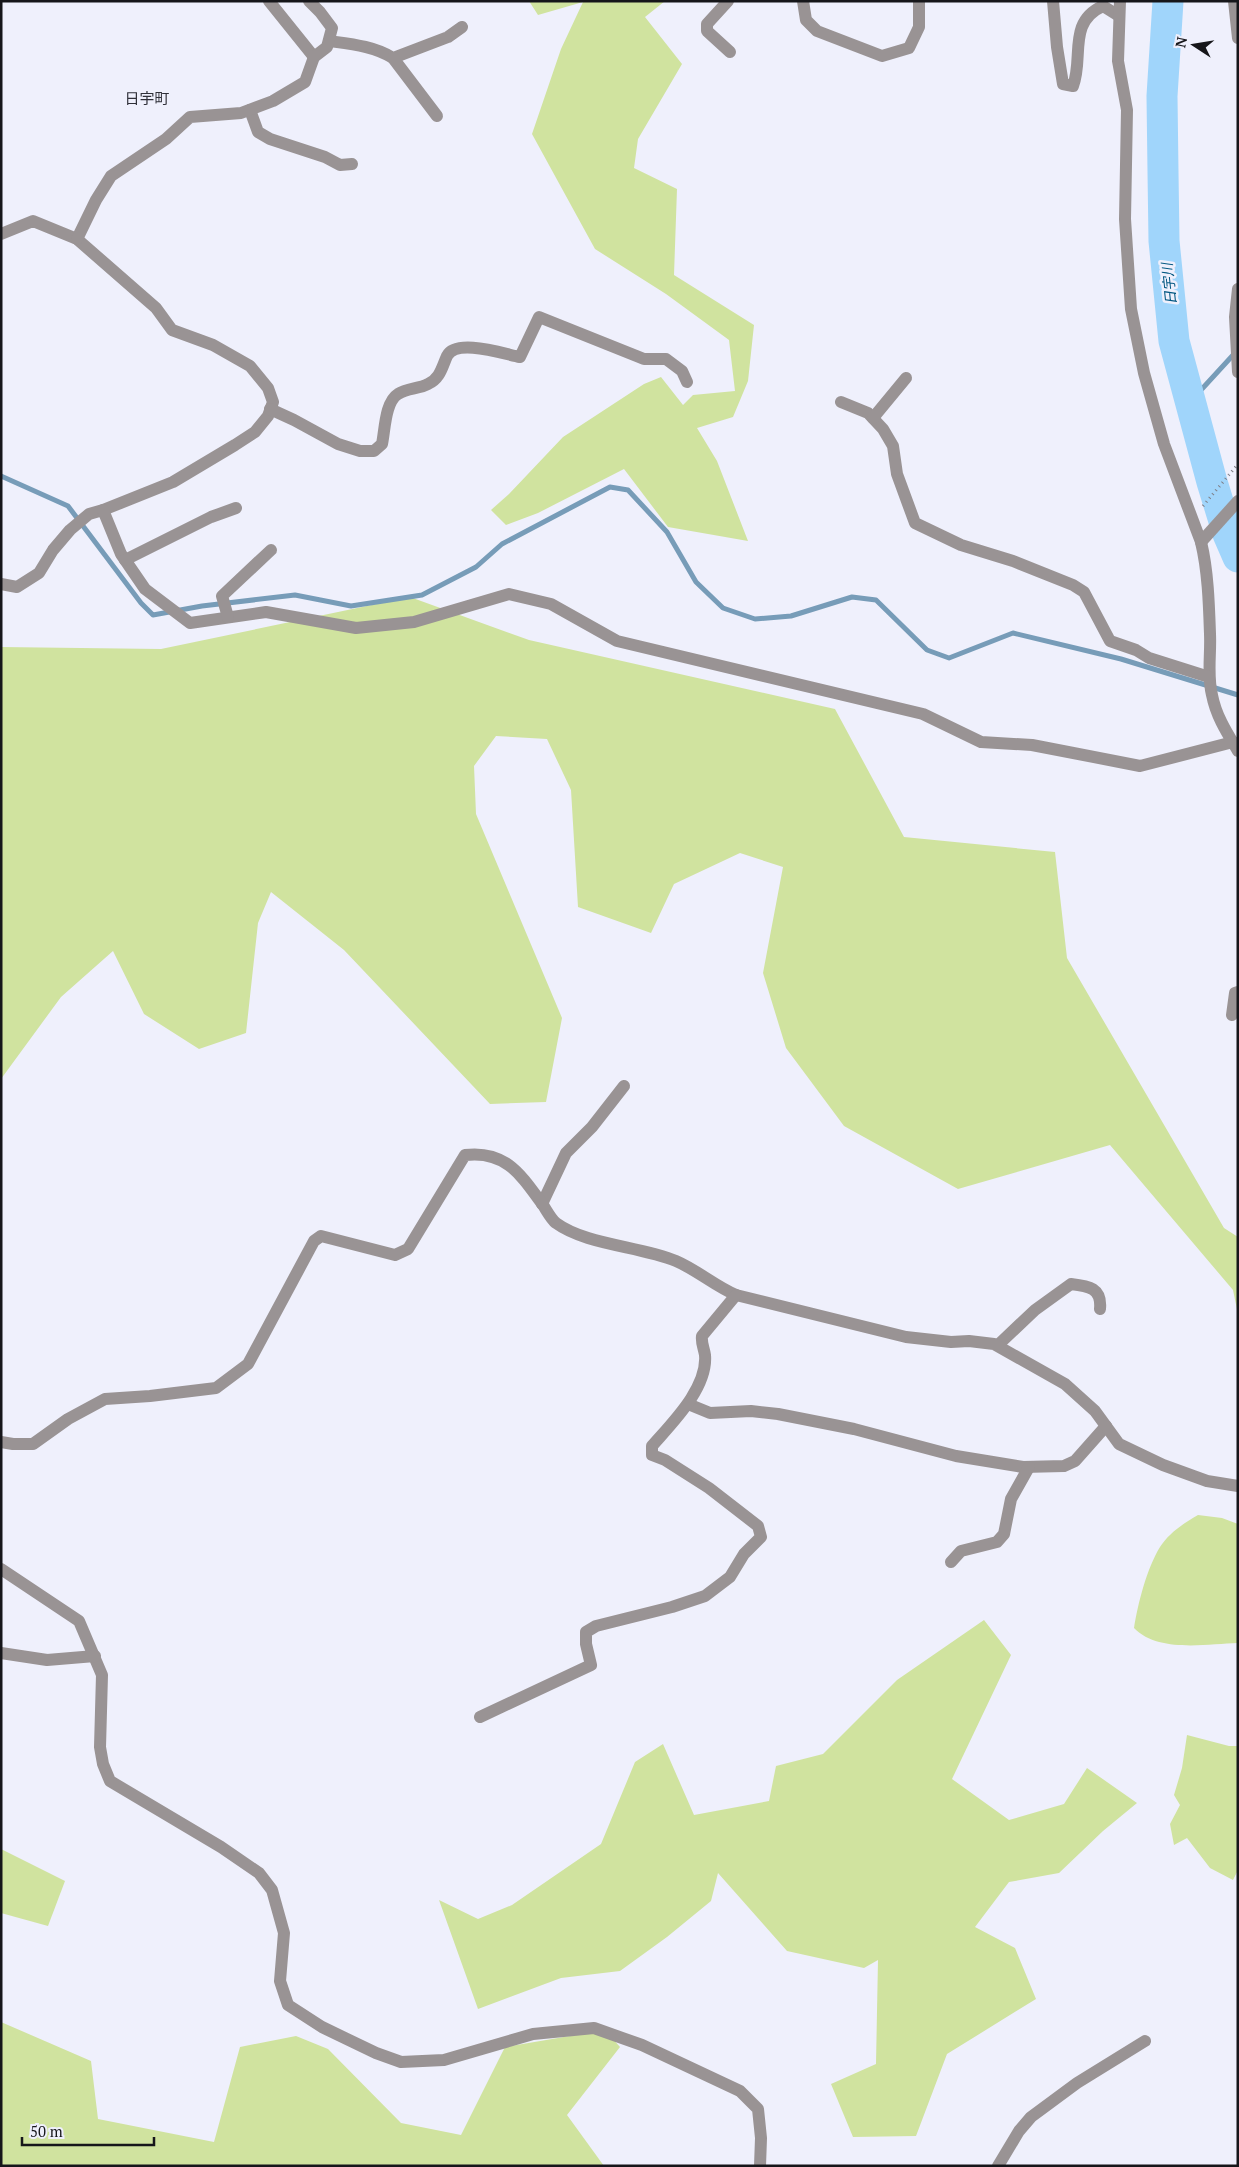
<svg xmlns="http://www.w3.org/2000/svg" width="1239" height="2167" font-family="'PT Serif','Noto Sans JP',serif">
	<rect width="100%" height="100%" fill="#eff0fc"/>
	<g fill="#d0e39f">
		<polygon points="529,1 665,1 645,17 682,64 638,139 634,168 677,189 674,275 754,325 748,381 733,417 697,428 717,461 748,541 668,527 624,469 538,513 506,525 491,510 509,494 563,437 644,384 661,377 683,405 693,395 735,391 729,340 666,294 595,249 532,134 561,49 583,2 538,15"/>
		<polygon points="410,597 529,640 835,709 904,837 1055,852 1067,958 1224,1228 1238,1237 1238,1314 1233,1290 1110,1145 958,1189 844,1126 786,1048 763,973 783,867 740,853 674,884 651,933 578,907 571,790 547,739 496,736 474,766 476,814 562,1018 546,1102 490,1104 344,950 271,892 258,923 246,1033 199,1049 144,1014 113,951 61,997 1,1079 1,647 161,649"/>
		<path d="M1198 1515 1222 1518 1238 1524V1643C1206 1644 1158 1653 1134 1628 1138 1603 1147 1568 1160 1547 1169 1533 1184 1523 1198 1515Z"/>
		<polygon points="984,1620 1011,1655 952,1779 1009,1820 1064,1804 1087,1768 1137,1803 1103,1831 1059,1873 1009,1882 975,1927 1015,1948 1036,1999 947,2054 916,2136 853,2137 831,2084 876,2064 878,1960 864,1968 787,1951 718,1873 711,1901 667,1937 620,1971 561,1978 478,2009 439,1900 478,1919 512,1905 601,1844 635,1762 663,1744 694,1815 769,1801 776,1766 823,1754 897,1680"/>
		<polygon points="1187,1735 1229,1746 1238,1746 1238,1870 1233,1880 1210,1868 1187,1838 1174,1845 1170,1824 1180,1805 1174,1795 1182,1768"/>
		<polygon points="1,1849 65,1881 48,1926 1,1913"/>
		<polygon points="1,2022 91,2061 98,2119 214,2142 240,2047 296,2036 328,2049 401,2123 461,2135 505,2047 605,2030 620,2047 567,2115 604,2166 1,2166"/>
	</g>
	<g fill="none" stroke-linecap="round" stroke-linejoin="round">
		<g stroke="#779cb8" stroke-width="5">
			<polyline points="1190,402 1234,354"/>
			<polyline points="1,476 68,506 141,603 153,615 202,606 295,595 351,606 422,595 476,567 502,544 610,487 628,490 667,532 696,582 723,608 755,619 791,616 852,597 876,600 927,650 949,658 1013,633 1121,659 1238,695"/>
		</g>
		<polyline stroke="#a0d5fb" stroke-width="31" points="1168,1 1162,96 1163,172 1164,241 1174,341 1212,482 1228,534 1238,557"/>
		<polyline stroke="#7e7e86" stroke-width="3" stroke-dasharray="1 4" stroke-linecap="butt" points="1203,506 1238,464"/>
		<g stroke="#999394" stroke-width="12">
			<polyline points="269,1 314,57"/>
			<polyline points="728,1 707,24 707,31 730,52"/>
			<polyline points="803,1 806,20 817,31 882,56 909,48 919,27 919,1"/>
			<path d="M1053 1 1057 47 1063 84 1073 86C1084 58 1067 22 1103 6L1119 16"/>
			<path d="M1120 1 1118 61 1127 110 1125 219 1131 309 1144 373 1164 444 1201 542C1208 571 1209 604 1210 634 1211 655 1207 675 1212 695 1216 716 1227 733 1238 751"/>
			<path d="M329 41C351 44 374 46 393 58L448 37 462 27"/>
			<polyline points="393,58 437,116"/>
			<polyline points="250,110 258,132 270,139 325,157 340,165 352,164"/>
			<polyline points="1,234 33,221 77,239 156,308 172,330 213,345 250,366 268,388 273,402 268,416 255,432 235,445 173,482 103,510 89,514 70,530 53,550 39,573 17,587 1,584"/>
			<polyline points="77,239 96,200 111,176 166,139 190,117 241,113 273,101 305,82 314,57 327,47 332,28 320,12 309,1"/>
			<polyline points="1238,289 1235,317 1238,372"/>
			<polyline points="841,402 868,413 883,429 893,446 897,474 915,523 961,545 1013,561 1073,585 1084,592 1110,641 1136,650 1149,658 1209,677"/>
			<path d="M270 409 294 420 338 444 360 451H374L382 444C385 430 385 402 398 394 407 388 419 389 428 384 440 379 442 367 447 356 456 338 504 354 520 357L539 317 644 359H666L682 371 687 382"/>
			<polyline points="873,418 906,378"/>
			<polyline points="103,510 121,554 145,589 190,623 266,612 356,628 414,622 509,594 551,604 617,641 923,714 981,742 1032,745 1140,766 1233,742"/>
			<polyline points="1201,542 1238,501"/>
			<polyline points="125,560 211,517 236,508"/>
			<polyline points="228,617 222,596 271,550"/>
			<polyline points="1232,1015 1235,993 1238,992"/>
			<polyline points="542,1204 566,1153 592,1127 624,1086"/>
			<path d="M998 1345 1035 1310 1071 1284C1089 1286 1102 1288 1100 1309"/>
			<polyline points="688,1404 710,1413 751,1411 778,1414 854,1429 956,1456 1023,1467 1064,1466 1075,1461 1106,1426"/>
			<path d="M1 1442 13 1444H33L68 1419 105 1399 150 1396 216 1388 248 1364 314 1241 321 1236 395 1255 408 1249 465 1155C506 1150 521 1175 543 1205 547 1211 551 1219 556 1223 586 1245 640 1246 676 1261 697 1270 715 1286 736 1295L906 1337 951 1342 969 1341 994 1344 1065 1384 1095 1411 1119 1444 1163 1465 1207 1481 1238 1486"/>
			<polyline points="951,1562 961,1551 997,1542 1004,1534 1011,1499 1029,1467"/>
			<polyline points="1,1569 79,1621 102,1675 100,1747 103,1764 110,1781 221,1847 259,1873 272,1890 284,1933 280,1981 288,2005 322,2027 376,2053 401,2062 444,2060 533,2034 594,2028 642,2045 740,2091 758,2109 761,2138 760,2166"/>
			<polyline points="1,1653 47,1660 95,1656"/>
			<path d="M480 1717 591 1665 586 1644V1632L596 1626 672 1607 705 1596 730 1577 744 1554 761 1537 758 1526 709 1488 665 1460 652 1455V1446C672 1423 708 1388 705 1355 704 1348 701 1343 702 1336L736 1295"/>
			<polyline points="998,2166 1019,2131 1031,2117 1077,2083 1145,2041"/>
		</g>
		<polyline stroke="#999394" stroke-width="12" points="1234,1 1238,38"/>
	</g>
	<g text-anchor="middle" stroke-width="5" stroke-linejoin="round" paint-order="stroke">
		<g font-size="14" font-style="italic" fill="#005681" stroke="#eff0fc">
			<text transform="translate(1169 284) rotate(-96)" y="5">日宇川</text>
		</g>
		<g font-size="15" fill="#2f2f38" stroke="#eff0fc">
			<text x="147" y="104">日宇町</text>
		</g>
	</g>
	<rect width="1239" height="2167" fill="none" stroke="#16161a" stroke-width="5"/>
	<g transform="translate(1194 45) rotate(282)" stroke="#eff0fc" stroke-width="4" paint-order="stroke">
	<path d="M0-4L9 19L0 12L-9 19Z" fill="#16161a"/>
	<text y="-8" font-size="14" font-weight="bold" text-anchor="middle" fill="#16161a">N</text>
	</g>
	<path d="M22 2137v8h132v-8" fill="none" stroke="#16161a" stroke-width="2.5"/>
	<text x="30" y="2137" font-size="15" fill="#16161a" stroke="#eff0fc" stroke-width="4" paint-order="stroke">50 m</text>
</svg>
